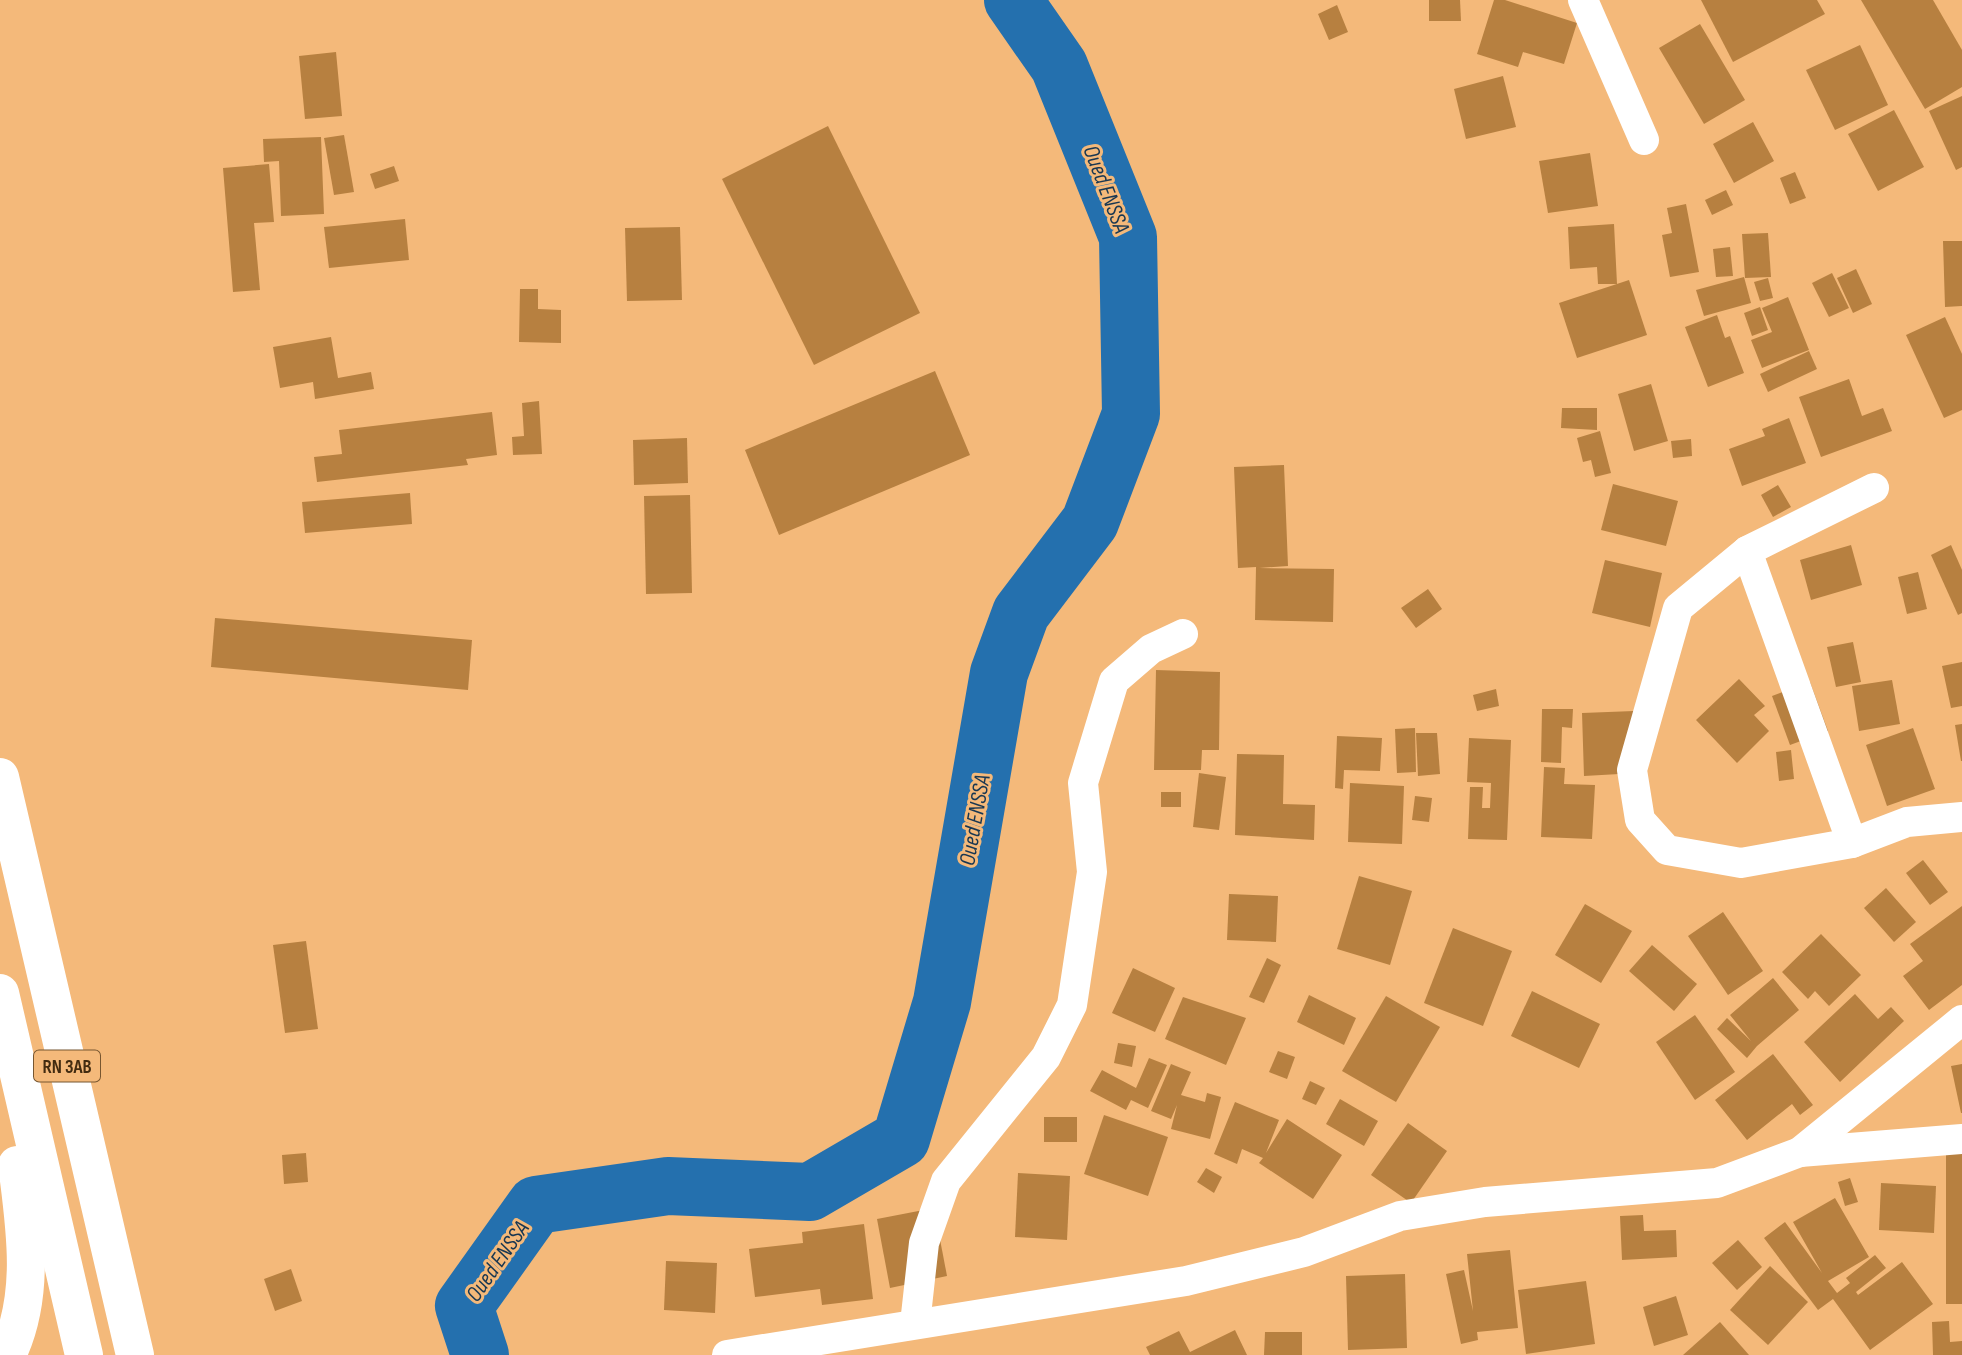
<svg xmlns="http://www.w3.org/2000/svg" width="1962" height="1355" font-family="'Sofia Sans Condensed',sans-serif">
	<rect width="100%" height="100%" fill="#f4b97a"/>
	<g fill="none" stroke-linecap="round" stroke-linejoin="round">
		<polyline stroke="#2470ae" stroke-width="58" points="480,1355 464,1306 536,1205 668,1186 810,1192 901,1139 942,1002 999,673 1021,613 1090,522 1131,414 1128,237 1059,66 1013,0"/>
	</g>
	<g fill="#b78040">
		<polygon points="1429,0 1460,0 1461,21 1429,21"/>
		<polygon points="1494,0 1505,0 1577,23 1564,64 1523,52 1518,67 1477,54"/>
		<polygon points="1701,0 1817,0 1825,14 1733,62"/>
		<polygon points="1861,0 1933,0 1962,50 1962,87 1925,109"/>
		<polygon points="1337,5 1348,32 1329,40 1318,14"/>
		<polygon points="1700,24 1745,100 1704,124 1659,48"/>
		<polygon points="1860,45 1888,105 1835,130 1806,70"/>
		<polygon points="336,52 342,116 305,119 299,56"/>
		<polygon points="1503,76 1516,127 1466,139 1454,89"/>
		<polygon points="1962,96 1962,167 1956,170 1929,111"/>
		<polygon points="1894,110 1924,167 1878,191 1848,134"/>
		<polygon points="1753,122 1774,161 1734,183 1713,144"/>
		<polygon points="828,126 920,313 814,365 722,179"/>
		<polygon points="344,135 354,192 334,195 324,138"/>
		<polygon points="321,137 324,214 281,216 279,161 264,162 263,139"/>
		<polygon points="1590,153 1598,206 1548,213 1539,161"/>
		<polygon points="269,164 274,222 254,223 260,290 233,292 223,168"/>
		<polygon points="394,166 399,181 375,189 370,174"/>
		<polygon points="1795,172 1806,198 1790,204 1780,178"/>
		<polygon points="1726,190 1733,205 1712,215 1705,200"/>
		<polygon points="1686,204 1699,272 1670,277 1662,235 1672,233 1667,208"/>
		<polygon points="405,219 409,260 329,268 324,227"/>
		<polygon points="1614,224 1617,284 1598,284 1597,267 1570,269 1568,227"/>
		<polygon points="680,227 682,300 627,301 625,228"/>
		<polygon points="1768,233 1771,277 1745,278 1742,234"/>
		<polygon points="1943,241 1962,241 1962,306 1945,307"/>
		<polygon points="1730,247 1733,276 1716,277 1713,249"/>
		<polygon points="1856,269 1872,304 1853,313 1837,278"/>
		<polygon points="1832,273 1849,308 1829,317 1812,283"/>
		<polygon points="1744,277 1751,303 1704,316 1696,290"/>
		<polygon points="1768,278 1773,298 1760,301 1754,282"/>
		<polygon points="1629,280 1647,335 1577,358 1559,303"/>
		<polygon points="520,289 538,289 538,309 561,310 561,343 519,342"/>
		<polygon points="1788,297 1809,350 1762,368 1751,340 1772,332 1762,308"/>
		<polygon points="1760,307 1768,330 1752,336 1744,313"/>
		<polygon points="1717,315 1725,338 1730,336 1744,373 1708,387 1685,327"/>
		<polygon points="1945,317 1962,354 1962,410 1944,418 1906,335"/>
		<polygon points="331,337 338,378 371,372 374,389 315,399 313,382 280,388 273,347"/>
		<polygon points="1809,351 1817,369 1768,392 1760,374"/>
		<polygon points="935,371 970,455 779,535 745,450"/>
		<polygon points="1849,379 1862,416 1883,408 1892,431 1821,457 1799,397"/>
		<polygon points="1651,384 1668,441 1634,451 1618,394"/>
		<polygon points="539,401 542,454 513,455 512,437 524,436 522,403"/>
		<polygon points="1562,408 1597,408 1597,430 1561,428"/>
		<polygon points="492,412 497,455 466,459 468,465 317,482 314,457 342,454 339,430"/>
		<polygon points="1789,418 1806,463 1742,486 1729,449 1765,436 1762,429"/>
		<polygon points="1600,431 1611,473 1595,477 1591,460 1583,462 1577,438"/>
		<polygon points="687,438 688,483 634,485 633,440"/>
		<polygon points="1691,439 1692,456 1673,458 1671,441"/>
		<polygon points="1284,465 1288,566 1259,568 1334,569 1333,622 1255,620 1256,567 1238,568 1234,467"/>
		<polygon points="1613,484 1678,501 1666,546 1601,530"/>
		<polygon points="1778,485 1791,507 1773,517 1761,495"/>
		<polygon points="410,493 412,524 305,533 302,502"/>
		<polygon points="690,495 692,593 646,594 644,496"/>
		<polygon points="1851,545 1862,585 1811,600 1800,560"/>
		<polygon points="1951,545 1962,570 1962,613 1958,615 1931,555"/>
		<polygon points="1605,560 1662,573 1650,627 1592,613"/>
		<polygon points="1918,572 1927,609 1907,614 1898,577"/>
		<polygon points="1428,589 1442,609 1416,628 1401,608"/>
		<polygon points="215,618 472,640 468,690 211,667"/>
		<polygon points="1853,642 1861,682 1836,687 1827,647"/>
		<polygon points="1962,662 1962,706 1951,708 1942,666"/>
		<polygon points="1156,670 1220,672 1219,750 1202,750 1201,770 1154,770"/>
		<polygon points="1739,679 1765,706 1754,715 1769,731 1737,763 1696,720"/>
		<polygon points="1892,680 1900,724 1859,731 1852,686"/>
		<polygon points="1810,682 1828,731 1790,745 1772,696"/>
		<polygon points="1496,689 1499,706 1477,711 1473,695"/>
		<polygon points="1542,709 1573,709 1572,728 1562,727 1561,763 1541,762"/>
		<polygon points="1634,711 1637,773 1584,776 1582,713"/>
		<polygon points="1962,724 1962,761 1961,761 1955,725"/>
		<polygon points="1415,728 1416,772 1397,773 1395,729"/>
		<polygon points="1913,728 1935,789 1887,806 1866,745"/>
		<polygon points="1416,733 1437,733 1440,774 1418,776"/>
		<polygon points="1337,736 1382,738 1380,771 1344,770 1343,789 1335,788"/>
		<polygon points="1469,738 1511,740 1507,840 1468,839 1470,787 1483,787 1482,808 1490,808 1491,783 1467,782"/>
		<polygon points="1791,750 1794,779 1779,781 1776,752"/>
		<polygon points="1237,754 1284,755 1283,804 1315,805 1314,840 1235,835"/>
		<polygon points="1544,767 1565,768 1564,784 1595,785 1592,839 1541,837"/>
		<polygon points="1199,773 1226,777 1219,830 1193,827"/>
		<polygon points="1350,783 1404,786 1402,844 1348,842"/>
		<rect x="1161" y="792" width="20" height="15"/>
		<polygon points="1415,796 1432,798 1429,822 1412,820"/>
		<polygon points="1923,860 1948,892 1930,905 1906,873"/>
		<polygon points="1359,876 1412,891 1390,965 1337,949"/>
		<polygon points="1886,888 1916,922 1894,942 1864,908"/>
		<polygon points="1229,894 1278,896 1276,942 1227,940"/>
		<polygon points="1585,904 1632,931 1601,983 1555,955"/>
		<polygon points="1962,906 1962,985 1929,1010 1903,976 1923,961 1910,944"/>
		<polygon points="1723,912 1763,971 1728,995 1688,936"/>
		<polygon points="1453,928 1512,951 1483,1026 1424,1003"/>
		<polygon points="1821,934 1861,975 1829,1006 1815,991 1808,999 1782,972"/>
		<polygon points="306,941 318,1029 285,1033 273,945"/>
		<polygon points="1652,945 1697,984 1674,1011 1629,971"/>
		<polygon points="1267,958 1281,965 1264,1003 1249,997"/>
		<polygon points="1133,968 1175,988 1155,1032 1112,1013"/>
		<polygon points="1773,978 1799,1010 1757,1046 1747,1058 1717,1029 1727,1018 1751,1041 1730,1015"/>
		<polygon points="1532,991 1600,1024 1579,1068 1511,1036"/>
		<polygon points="1855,994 1878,1019 1891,1007 1904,1021 1840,1082 1804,1042"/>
		<polygon points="1309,995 1356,1018 1344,1045 1297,1022"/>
		<polygon points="1386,996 1440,1027 1396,1102 1342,1071"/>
		<polygon points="1183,997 1246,1018 1226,1065 1165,1039"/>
		<polygon points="1695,1015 1735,1072 1695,1100 1656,1042"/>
		<polygon points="1118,1043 1136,1046 1132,1067 1114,1063"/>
		<polygon points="1278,1051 1295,1057 1287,1079 1269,1072"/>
		<polygon points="1773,1054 1813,1105 1800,1115 1792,1104 1747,1140 1715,1100"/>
		<polygon points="1149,1058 1167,1065 1148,1108 1131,1100 1126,1110 1090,1091 1102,1070 1136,1088"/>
		<polygon points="1171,1064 1191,1072 1181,1095 1205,1102 1207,1093 1221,1097 1210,1139 1171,1129 1177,1105 1171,1119 1151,1111"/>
		<polygon points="1962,1064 1962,1113 1961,1113 1951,1066"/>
		<polygon points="1310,1081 1325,1088 1316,1105 1302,1099"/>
		<polygon points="1340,1099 1378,1121 1364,1146 1326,1124"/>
		<polygon points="1235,1102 1279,1120 1266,1153 1287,1119 1342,1155 1313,1199 1259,1163 1263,1158 1242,1149 1237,1164 1214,1154"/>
		<polygon points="1104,1115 1168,1137 1148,1196 1084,1174"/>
		<rect x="1044" y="1117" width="33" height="25"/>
		<polygon points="1408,1123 1447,1151 1411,1203 1371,1175"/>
		<rect x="1946" y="1150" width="16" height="154"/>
		<polygon points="306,1153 308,1182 284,1184 282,1155"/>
		<polygon points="1206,1168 1222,1177 1214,1193 1197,1182"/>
		<polygon points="1018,1173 1070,1176 1067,1240 1015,1237"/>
		<polygon points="1850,1178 1858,1202 1845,1206 1838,1182"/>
		<polygon points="1881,1183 1936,1186 1934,1233 1879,1230"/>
		<polygon points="1835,1198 1869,1257 1828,1281 1837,1293 1850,1283 1846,1278 1875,1255 1886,1268 1856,1292 1858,1295 1902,1262 1933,1304 1870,1350 1833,1299 1818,1310 1764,1238 1785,1222 1822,1273 1793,1222"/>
		<polygon points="934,1208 947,1276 890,1288 877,1219"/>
		<polygon points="1643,1215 1644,1231 1676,1230 1677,1257 1622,1260 1620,1216"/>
		<polygon points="864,1224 873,1299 822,1305 820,1289 755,1297 749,1249 803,1243 802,1232"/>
		<polygon points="1738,1240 1762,1267 1737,1290 1712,1263"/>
		<polygon points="1510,1250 1518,1328 1477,1332 1478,1340 1461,1344 1446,1274 1464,1270 1473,1311 1467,1254"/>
		<polygon points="666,1261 717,1263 715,1313 664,1310"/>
		<polygon points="1770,1266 1808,1302 1768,1345 1730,1310"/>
		<polygon points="291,1269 302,1301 275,1311 264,1279"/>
		<polygon points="1405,1274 1407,1348 1348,1350 1346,1276"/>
		<polygon points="1586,1281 1595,1344 1526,1354 1518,1290"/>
		<polygon points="1676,1296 1688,1335 1654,1346 1643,1307"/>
		<polygon points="1949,1321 1950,1342 1962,1341 1962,1355 1933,1355 1932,1322"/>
		<polygon points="1720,1322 1749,1355 1683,1355"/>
		<polygon points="1235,1330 1247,1355 1150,1355 1146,1347 1179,1331 1190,1352"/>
		<polygon points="1265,1332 1302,1332 1302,1355 1264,1355"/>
	</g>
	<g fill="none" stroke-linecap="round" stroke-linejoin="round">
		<g stroke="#fff" stroke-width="30">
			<polyline points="1583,0 1644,140"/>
			<polyline points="1874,488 1747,551 1678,608 1632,770 1640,820 1667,850 1741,863 1852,843 1907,822 1962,817"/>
			<polyline points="1747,551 1852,843"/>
			<polyline points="1800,1152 1962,1020"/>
			<polyline points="915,1324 924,1243 946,1181 1046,1057 1072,1005 1092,872 1083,783 1114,681 1151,649 1183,634"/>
			<polyline points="727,1355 1186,1281 1304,1252 1400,1216 1485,1202 1717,1183 1800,1152 1962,1139"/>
		</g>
		<g stroke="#fff" stroke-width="38">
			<polyline points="0,777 135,1355"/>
			<polyline points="0,993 84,1355"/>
			<path d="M7 1355C36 1296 25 1227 17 1165"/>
		</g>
	</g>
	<g text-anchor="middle" stroke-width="6" stroke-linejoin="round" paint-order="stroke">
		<rect fill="#f4b97a" stroke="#775630" stroke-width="2" x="34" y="1050.5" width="66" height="31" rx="5"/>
		<g font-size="19" font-weight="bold" fill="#422b10">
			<text x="67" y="1073">RN 3AB</text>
		</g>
		<g font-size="23" font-style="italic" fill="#183752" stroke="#f4b97a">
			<text transform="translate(1107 189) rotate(69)" y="8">Oued ENSSA</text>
			<text transform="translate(974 820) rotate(-80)" y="8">Oued ENSSA</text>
			<text transform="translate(497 1261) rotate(-55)" y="8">Oued ENSSA</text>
		</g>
	</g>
</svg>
